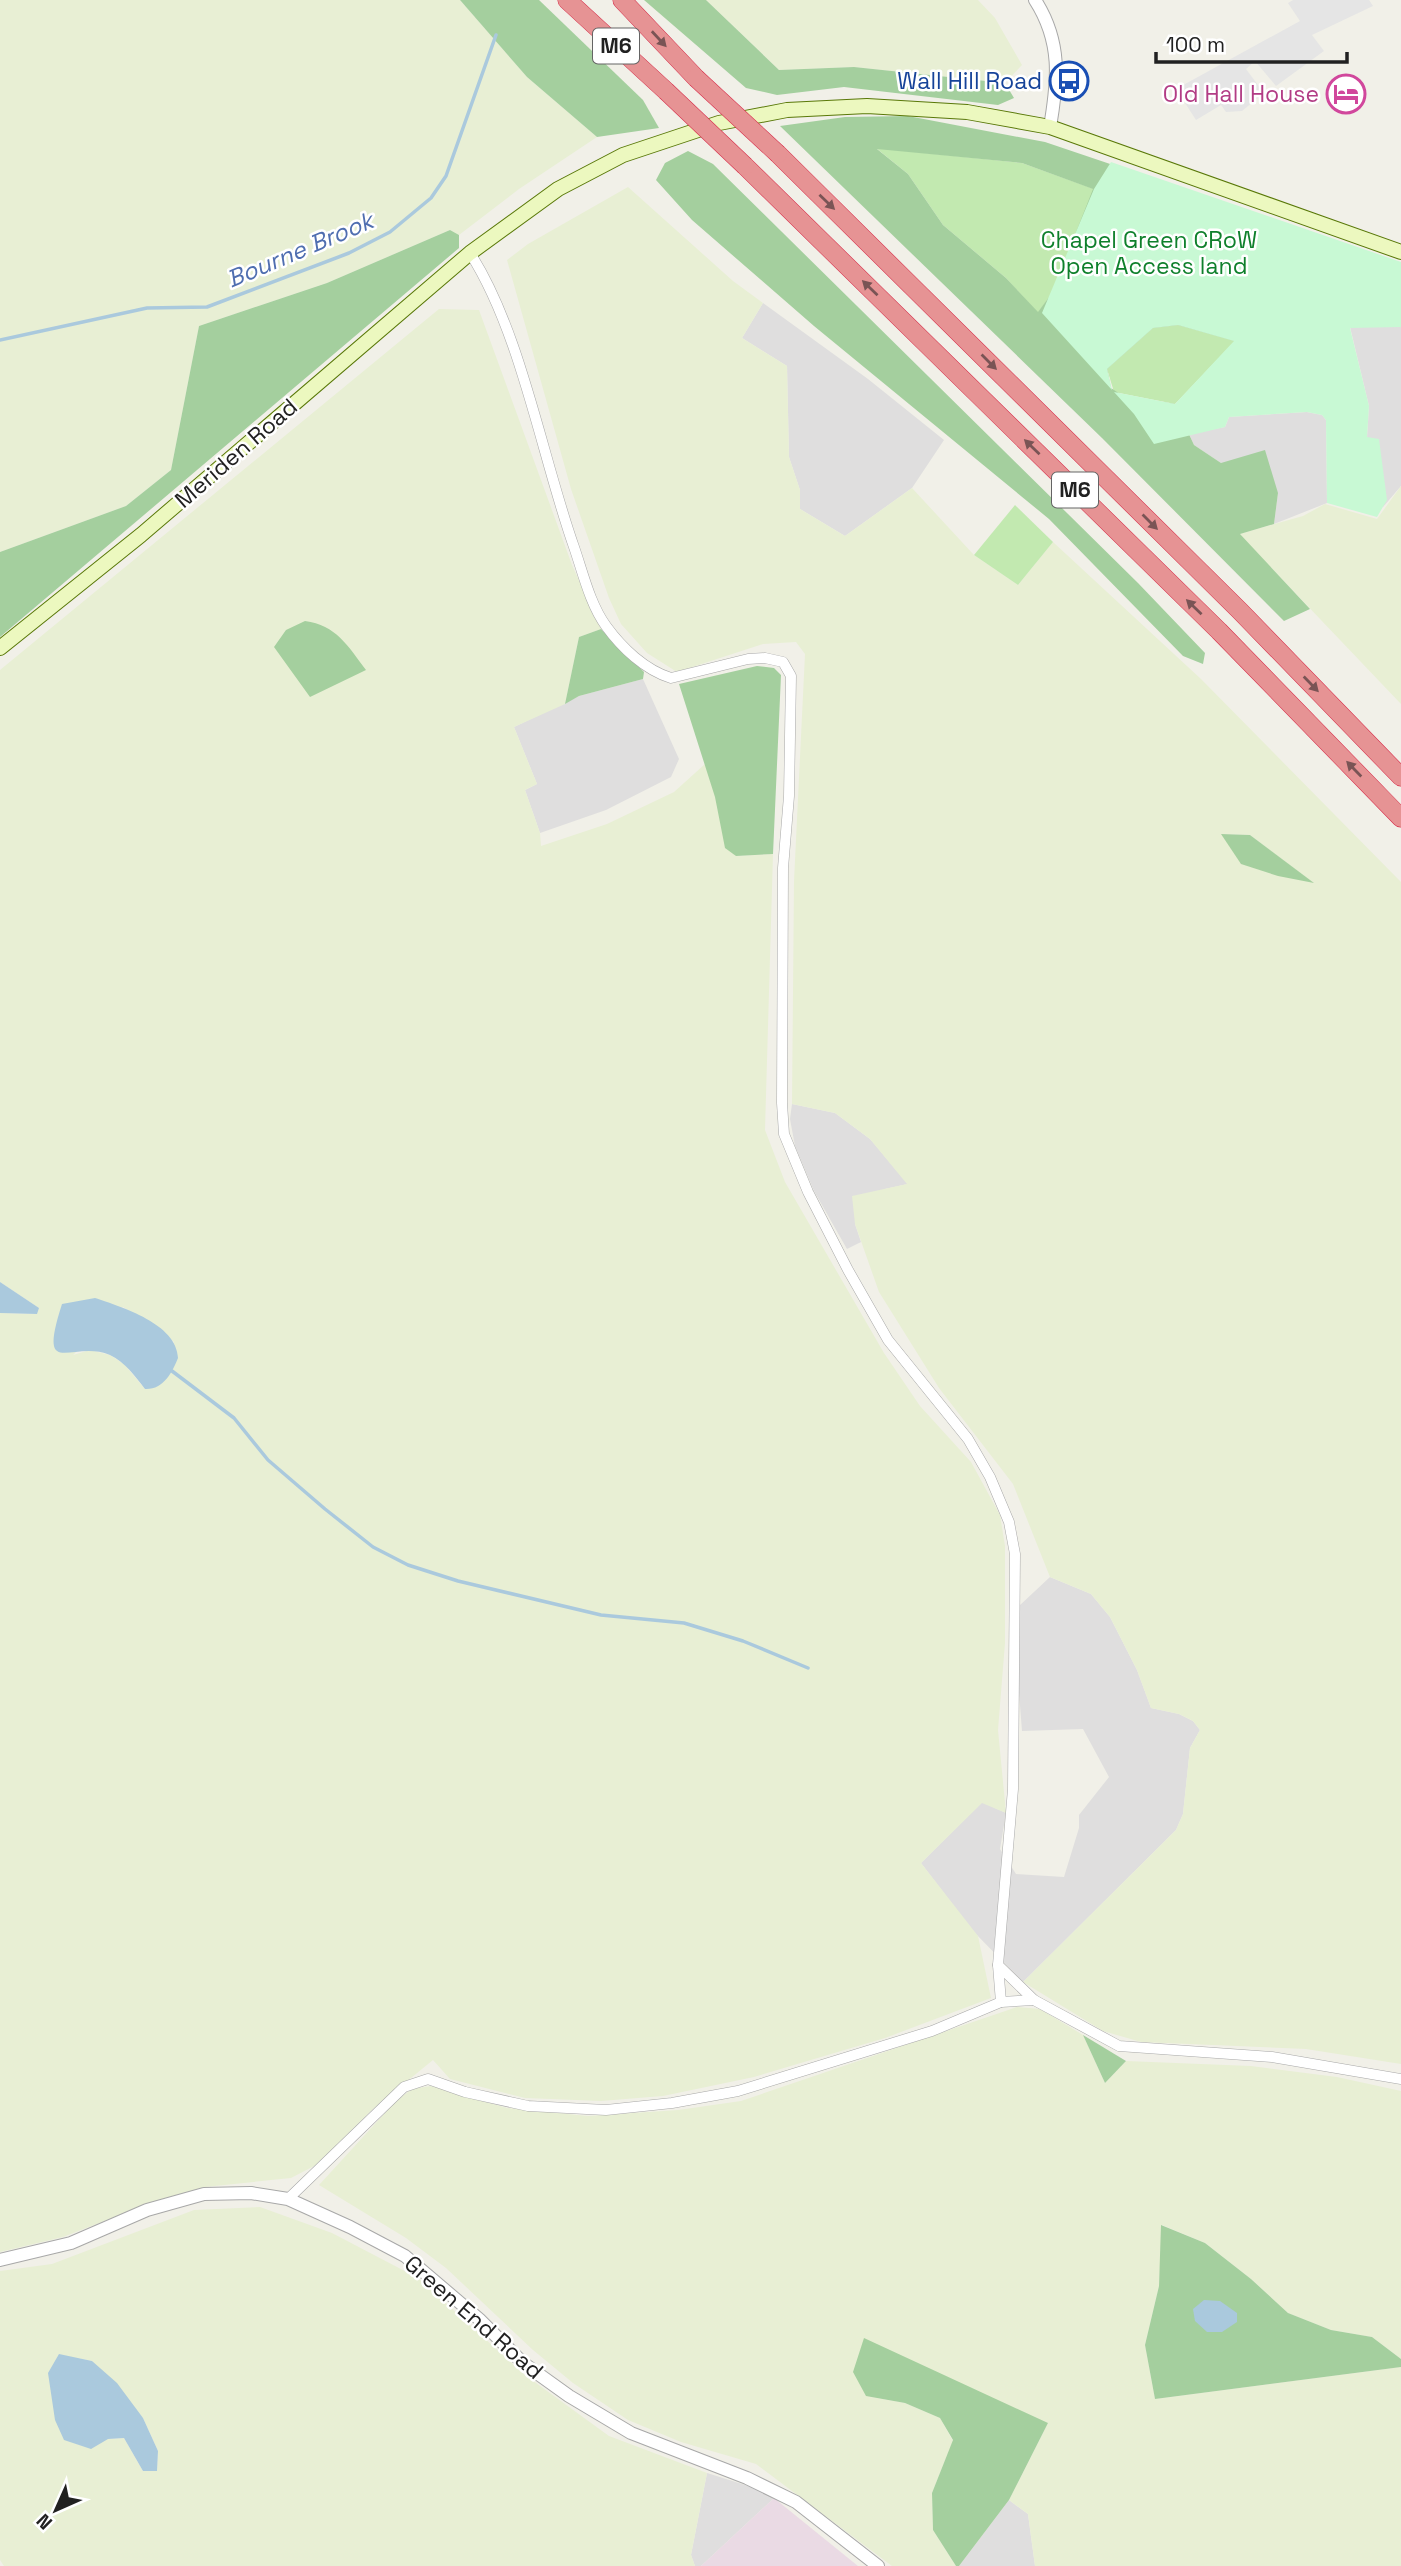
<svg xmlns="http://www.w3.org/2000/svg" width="1401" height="2566" font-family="'Space Grotesk',sans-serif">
	<rect width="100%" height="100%" fill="#f1f0e8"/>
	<g fill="#dfdede">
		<polygon points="763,303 868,379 944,440 912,488 845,536 800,509 800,490 789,457 787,366 742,338"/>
		<polygon points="1350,327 1401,327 1401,486 1383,507 1367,437 1369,406"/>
		<polygon points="1307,412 1322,415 1326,420 1327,503 1274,524 1278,493 1221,463 1194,445 1189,434 1225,427 1229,417"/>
		<polygon points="643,679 679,759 671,777 606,810 540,833 525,790 537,784 514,727 579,696"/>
		<polygon points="792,1104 835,1113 870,1139 908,1184 885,1189 855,1224 861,1242 847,1249 814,1191 795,1146 790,1119"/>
		<polygon points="1050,1577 1091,1594 1110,1617 1137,1670 1151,1708 1179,1714 1193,1721 1200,1730 1190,1748 1183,1814 1176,1830 1023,1982 972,1930 921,1863 982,1802 1006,1813 1000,1849 1016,1874 1064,1877 1079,1828 1079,1815 1109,1777 1083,1729 1022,1731 1018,1680 1019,1606"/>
		<polygon points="707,2473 761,2490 774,2498 701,2566 695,2566 691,2555"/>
		<polygon points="1009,2500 1028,2514 1035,2566 959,2566"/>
	</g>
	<polygon fill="#eadae4" points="774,2498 858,2566 701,2566"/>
	<g fill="#e8efd4" fill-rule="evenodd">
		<polygon points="0,0 460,0 527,77 597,137 519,189 459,235 450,230 327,283 199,326 171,470 126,506 0,552"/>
		<polygon points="706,0 978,0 995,18 1022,65 1005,83 854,67 779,70"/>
		<path d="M628 187 733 281 763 303 742 338 787 366 789 457 800 490V509L845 536 912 488 974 555 1018 585 1053 542 1201 679 1401 882V2064L1306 2049 1141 2042 1103 2031 1023 1982 1176 1830 1183 1814 1190 1748 1200 1730 1193 1721 1179 1714 1151 1708 1137 1670 1110 1617 1091 1594 1050 1577 1013 1484 939 1388 879 1292 855 1224 852 1196 907 1184 870 1139 835 1113 792 1104 794 881 805 654 796 642 763 644 677 672 647 653 621 624 609 598 571 489 507 260 528 244ZM1221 834 1250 835 1312 882Z"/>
		<path d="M439 309 479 310 572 565 601 629 579 637 565 704 514 727 537 784 525 790 540 833 541 846 607 824 674 792 705 764 736 856 773 854 765 1130 785 1182 884 1353 920 1406 971 1462 1000 1515 1005 1546V1643L998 1730 1006 1813 982 1803 921 1863 978 1936 991 1998 885 2038 754 2077 663 2096 601 2101 525 2098 450 2079 433 2060 373 2109 316 2165 291 2178 205 2187 156 2201 63 2237 0 2252V1313L36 1314 39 1308 0 1282V670ZM123 1307 159 1329 174 1342 145 1389 124 1364 110 1355 90 1350 73 1355Z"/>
		<polygon points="1401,486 1401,704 1239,534 1303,516 1325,504 1377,519"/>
		<polygon points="1017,2007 1040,2009 1083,2035 1105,2083 1126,2061 1251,2066 1337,2077 1401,2091 1401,2359 1372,2337 1331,2330 1288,2313 1251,2279 1205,2243 1162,2225 1159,2286 1145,2345 1155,2399 1401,2367 1401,2566 1035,2566 1028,2514 1009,2500 1048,2423 866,2396 905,2403 940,2418 953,2441 932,2493 933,2530 956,2566 892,2566 756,2464 681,2442 628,2420 573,2383 533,2350 446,2268 406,2238 319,2185 396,2101 412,2089 431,2086 507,2108 588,2116 678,2110 741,2101"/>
		<path d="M260 2207 332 2233 418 2278 525 2375 609 2436 707 2473 691 2555 695 2566H4L0 2560V2271L52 2264 194 2210ZM77 2358 92 2361 143 2418 158 2451 157 2470 143 2471 124 2438 108 2439Z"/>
	</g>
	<g fill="#c2e9b0">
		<polygon points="876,148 1022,163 1094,189 1052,293 1038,313 1006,278 943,225 908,174"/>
		<polygon points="1178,325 1235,341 1175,404 1114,392 1107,369 1153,328"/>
		<polygon points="1015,505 1053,542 1018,585 974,555"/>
	</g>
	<g fill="#a4cf9e" fill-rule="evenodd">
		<polygon points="460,0 539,0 643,100 659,128 597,137 527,77"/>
		<polygon points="644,0 706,0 779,70 854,67 1005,83 1014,98 998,105 844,87 777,95 746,88"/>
		<path d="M908 116 1045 142 1122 168 1235 341 1178 325 1153 328 1107 369 1111 388 1123 396 1175 404 1194 445 1221 463 1265 450 1278 493 1274 524 1240 534 1310 609 1284 621 1102 438 780 126 845 117ZM877 149 1022 163 1093 189 1052 293 1038 312 1006 278 943 225 908 174Z"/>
		<polygon points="688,151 713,164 1138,583 1205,653 1203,664 1183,656 1049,519 814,326 692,220 656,180 665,163"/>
		<polygon points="450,230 459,235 459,248 0,637 0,552 126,506 171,470 199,326 327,283"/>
		<path d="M305 621C336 625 348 646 366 670L310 697 274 647 286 630Z"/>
		<polygon points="601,629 644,672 643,679 579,696 565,704 579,637"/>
		<polygon points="757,666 774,668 781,675 773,854 736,856 725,848 715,797 679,684"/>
		<polygon points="1221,834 1250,835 1314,883 1278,876 1241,864"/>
		<polygon points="1083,2035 1126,2061 1105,2083"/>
		<polygon points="1161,2225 1205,2243 1251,2279 1288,2313 1331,2330 1372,2337 1401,2359 1401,2367 1155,2399 1145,2345 1159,2286"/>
		<polygon points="864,2338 1048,2423 1009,2500 959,2566 956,2566 933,2530 932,2493 953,2440 940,2418 905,2403 866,2396 853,2372"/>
	</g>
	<polygon fill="#c8f9d4" points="1111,162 1401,262 1401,327 1350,328 1369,406 1367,437 1379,439 1387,500 1377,517 1327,503 1326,420 1322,415 1307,412 1229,417 1225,427 1154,444 1134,414 1114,392 1175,404 1234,341 1178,325 1153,328 1107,369 1112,390 1042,313 1094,189"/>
	<polygon fill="#e5e5e5" points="1293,0 1369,0 1373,6 1312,35 1324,51 1276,86 1255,61 1246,69 1264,93 1242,111 1226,112 1221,105 1196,120 1176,89 1300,21 1288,3"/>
	<g fill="#aac9dd">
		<polygon points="0,1282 39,1308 37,1314 0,1313"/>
		<path d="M95 1298C122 1307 177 1324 178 1358 172 1373 163 1390 145 1389 135 1376 125 1362 110 1355 72 1339 37 1382 62 1304Z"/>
		<polygon points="1204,2300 1220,2301 1237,2313 1237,2322 1222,2332 1207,2332 1195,2321 1193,2309"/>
		<polygon points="59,2354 92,2361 117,2383 143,2418 158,2451 157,2471 143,2471 124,2438 108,2439 91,2449 64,2440 55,2420 48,2373"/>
	</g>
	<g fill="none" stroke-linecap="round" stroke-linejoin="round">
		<g stroke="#aac9dd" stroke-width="3.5">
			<polyline points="0,340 147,308 207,307 349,253 390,232 431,198 446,176 496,35"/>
			<polyline points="172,1371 234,1418 268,1460 325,1509 373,1547 408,1565 458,1581 601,1615 684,1623 743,1641 808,1668"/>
		</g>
		<defs>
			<g id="minor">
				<path d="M470 253C521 332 542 457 574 547 583 573 590 604 606 626 622 648 645 670 671 678L748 659 765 658 783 662 791 676 789 796 783 868 782 1103 784 1134 808 1192 848 1270 888 1340 968 1439 990 1477 1009 1522 1015 1554 1013 1789 998 1965 1034 2000 1119 2046 1272 2057 1401 2079"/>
				<polyline points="998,1965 1001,2002"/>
				<polyline points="288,2199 404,2087 428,2079 465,2092 528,2106 606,2110 672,2103 738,2091 932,2031 1001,2002 1034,2000"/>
			</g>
			<g id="tertiary">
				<path d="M1035 0C1062 42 1058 80 1050 127"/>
				<polyline points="0,2260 71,2243 147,2210 204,2194 251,2193 288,2199 350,2227 405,2256 479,2319 523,2363 569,2396 631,2433 747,2478 796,2502 878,2566"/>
			</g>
			<polyline id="secondary" points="0,648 141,535 470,253 558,189 623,155 719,123 787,110 867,106 967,112 1050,127 1401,252"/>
			<g id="motorway">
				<polyline points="567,0 666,91"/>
				<polyline points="622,0 696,78"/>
				<polyline points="778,154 1240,611 1401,777"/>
				<polyline points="745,166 1219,631 1401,818"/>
			</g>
		</defs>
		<use href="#minor" stroke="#a8a8a8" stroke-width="11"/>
		<use href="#tertiary" stroke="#a8a8a8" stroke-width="14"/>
		<use href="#secondary" stroke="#597808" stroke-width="16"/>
		<use href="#motorway" stroke="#d72d4a" stroke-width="19"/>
		<use href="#minor" stroke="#fff" stroke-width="10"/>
		<use href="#tertiary" stroke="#fff" stroke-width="12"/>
		<use href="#secondary" stroke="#ecf8bf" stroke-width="14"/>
		<use href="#motorway" stroke="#e69394" stroke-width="18"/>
		<defs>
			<g id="motorway-bridge">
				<polyline points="696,78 778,154"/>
				<polyline points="666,91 745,166"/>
			</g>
		</defs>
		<use href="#motorway-bridge" stroke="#d72d4a" stroke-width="19" stroke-linecap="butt"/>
		<use href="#motorway-bridge" stroke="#e69394" stroke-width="18"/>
	</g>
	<defs><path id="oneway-solid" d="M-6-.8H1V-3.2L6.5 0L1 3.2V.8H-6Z" transform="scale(1.75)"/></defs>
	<g fill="#7a5455">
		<use href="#oneway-solid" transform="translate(659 39) rotate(47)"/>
		<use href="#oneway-solid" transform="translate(827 202) rotate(44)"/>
		<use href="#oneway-solid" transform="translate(870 288) rotate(-136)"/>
		<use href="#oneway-solid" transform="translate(989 362) rotate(45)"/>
		<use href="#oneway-solid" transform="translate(1032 447) rotate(-136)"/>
		<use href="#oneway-solid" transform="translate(1150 522) rotate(45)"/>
		<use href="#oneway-solid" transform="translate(1194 607) rotate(-136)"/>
		<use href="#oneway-solid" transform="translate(1311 684) rotate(46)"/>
		<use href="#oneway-solid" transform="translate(1354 769) rotate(-134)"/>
	</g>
	<defs>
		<symbol id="bus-ring" viewBox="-11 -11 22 22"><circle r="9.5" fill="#fff" stroke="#1a4fb4" stroke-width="1.5"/><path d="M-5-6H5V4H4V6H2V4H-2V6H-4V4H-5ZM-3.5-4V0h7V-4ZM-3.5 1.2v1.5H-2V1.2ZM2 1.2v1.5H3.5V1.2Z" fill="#1a4fb4"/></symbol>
		<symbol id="hotel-ring" viewBox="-11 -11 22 22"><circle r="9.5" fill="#fff" stroke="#d1479c" stroke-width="1.5"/><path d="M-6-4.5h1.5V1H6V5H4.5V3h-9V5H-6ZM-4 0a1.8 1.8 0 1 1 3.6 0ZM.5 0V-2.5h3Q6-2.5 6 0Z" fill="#d1479c"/></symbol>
	</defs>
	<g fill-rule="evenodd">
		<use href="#bus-ring" x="1047" y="59" width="44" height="44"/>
		<use href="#hotel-ring" x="1324" y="72" width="44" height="44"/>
	</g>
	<g text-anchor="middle" stroke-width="5" stroke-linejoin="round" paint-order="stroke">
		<g fill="#fff" stroke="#646464" stroke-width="2">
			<rect x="593" y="28.5" width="46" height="35" rx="5"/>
			<rect x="1052" y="472.5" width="46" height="35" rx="5"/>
		</g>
		<g font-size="21" font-weight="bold" fill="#212121">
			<text x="616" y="53">M6</text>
			<text x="1075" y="497">M6</text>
		</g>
		<g font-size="23" fill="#164399" stroke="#fff" text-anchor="end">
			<text x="1042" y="89">Wall Hill Road</text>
		</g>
		<g font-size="23" fill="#b23c85" stroke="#fff" text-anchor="end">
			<text x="1319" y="102">Old Hall House</text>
		</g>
		<g font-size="23" fill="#0f802c" stroke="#fff">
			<text x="1149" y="248">Chapel Green CRoW<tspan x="1149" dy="26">Open Access land</tspan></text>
		</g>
		<g font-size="23" fill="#212121" stroke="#fff">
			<text transform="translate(236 453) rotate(-41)" y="8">Meriden Road</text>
			<text transform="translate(474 2317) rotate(41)" y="8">Green End Road</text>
		</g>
		<g font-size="24" font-style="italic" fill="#4f6eb0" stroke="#fff">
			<text transform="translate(300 250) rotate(-23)" y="8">Bourne Brook</text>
		</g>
	</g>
	<g transform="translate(56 2510) rotate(225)" stroke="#ffffff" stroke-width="5" paint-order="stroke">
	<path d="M0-5L12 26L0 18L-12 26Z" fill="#212121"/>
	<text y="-10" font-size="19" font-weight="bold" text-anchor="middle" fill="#212121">N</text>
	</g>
	<path d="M1156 52v10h191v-10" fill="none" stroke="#212121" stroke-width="3.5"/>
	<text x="1166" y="52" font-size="21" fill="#212121" stroke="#ffffff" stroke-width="5" paint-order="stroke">100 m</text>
</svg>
